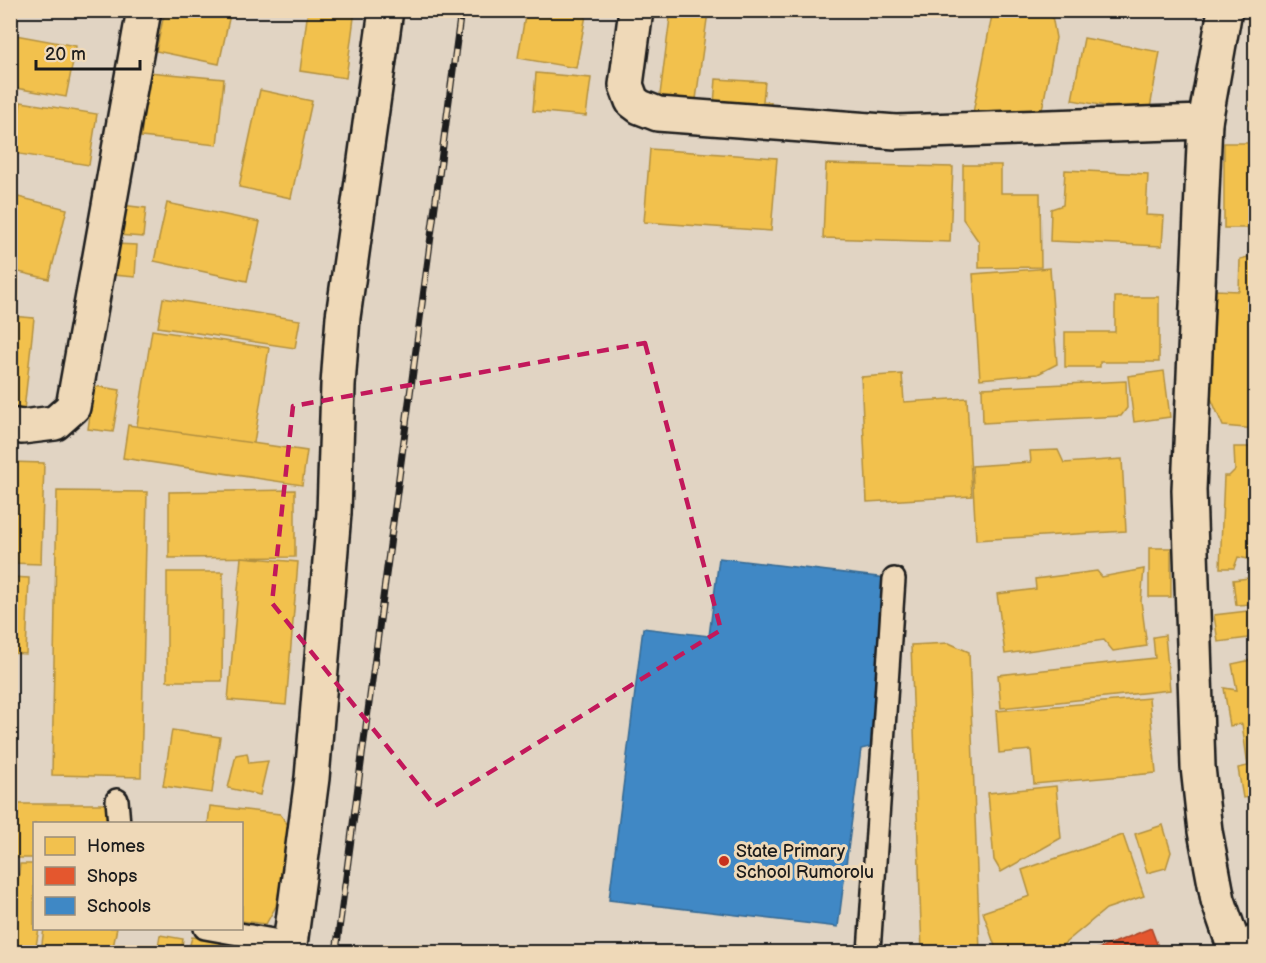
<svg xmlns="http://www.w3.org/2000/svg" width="1266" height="963" font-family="'Balsamiq Sans',sans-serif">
	<rect width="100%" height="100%" fill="#e1d4c3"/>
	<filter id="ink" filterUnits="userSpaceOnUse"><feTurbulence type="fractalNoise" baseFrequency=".0167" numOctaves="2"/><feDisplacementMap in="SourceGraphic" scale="12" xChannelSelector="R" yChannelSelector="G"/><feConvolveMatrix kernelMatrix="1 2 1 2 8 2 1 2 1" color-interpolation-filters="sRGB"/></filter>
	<g filter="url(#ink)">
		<g fill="#f2c14e" stroke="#b2903f" stroke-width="1.5">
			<polygon points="165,10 231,10 219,64 156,51"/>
			<polygon points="308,10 355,10 346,78 300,71"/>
			<polygon points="526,10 587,10 576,68 518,58"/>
			<polygon points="671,10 708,12 694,114 658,110"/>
			<polygon points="993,10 1020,10 1023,15 1051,10 1056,38 1041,115 972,118"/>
			<polygon points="10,34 76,46 66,97 10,87"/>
			<polygon points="1084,38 1160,52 1149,114 1072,100"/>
			<polygon points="148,72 224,79 217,145 141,137"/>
			<polygon points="536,73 591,78 586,116 533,111"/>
			<polygon points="716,79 765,82 763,101 771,102 770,120 713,117"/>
			<polygon points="1256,80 1256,107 1250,106"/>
			<polygon points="260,90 312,101 291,198 239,187"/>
			<polygon points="21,102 97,114 89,165 13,153"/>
			<rect x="1224" y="143" width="30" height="85"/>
			<polygon points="650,149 777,158 771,231 644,222"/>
			<polygon points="826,164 953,167 950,242 823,238"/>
			<polygon points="963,165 1001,165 1001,193 1040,193 1041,267 979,268 979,242 963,219"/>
			<polygon points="1065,170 1148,174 1146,215 1164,216 1162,246 1050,241 1051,209 1063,205"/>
			<polygon points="10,195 67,209 49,279 10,270"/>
			<polygon points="167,203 260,222 247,281 154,261"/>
			<polygon points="121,205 146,208 143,237 117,235"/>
			<polygon points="115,244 137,245 135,277 113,275"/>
			<polygon points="1256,255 1256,429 1223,426 1211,398 1215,290 1239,291 1240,259"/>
			<polygon points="1050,268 1057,364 1038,374 980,379 973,274"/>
			<polygon points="1115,297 1159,297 1159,362 1100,362 1100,367 1065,367 1065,332 1115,332"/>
			<polygon points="163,298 300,320 295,348 158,327"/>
			<polygon points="10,316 34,318 24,410 10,409"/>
			<polygon points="152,330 269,348 253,449 136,431"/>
			<polygon points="1164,371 1170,417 1134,422 1128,376"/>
			<polygon points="902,374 904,402 967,398 972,496 867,502 861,377"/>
			<polygon points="1126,381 1127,408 1121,416 983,423 982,388"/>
			<polygon points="94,386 120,390 113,432 88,429"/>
			<polygon points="128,425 307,451 302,485 123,458"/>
			<polygon points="1234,447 1256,447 1256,571 1252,571 1248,559 1238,557 1234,568 1220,568 1224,476 1229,476 1235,470"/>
			<polygon points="1058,450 1064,463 1122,459 1126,531 976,540 972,466 1031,462 1030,451"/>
			<polygon points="10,462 44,463 41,564 10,563"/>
			<polygon points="295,490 295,557 169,558 169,492"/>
			<polygon points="57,491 147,492 141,777 52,775"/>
			<rect x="1149" y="548" width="22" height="49"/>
			<polygon points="241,557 298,562 286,705 228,700"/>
			<polygon points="1144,569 1141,601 1147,646 1113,651 1104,640 1005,654 997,594 1036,589 1035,579 1097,571 1102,577"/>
			<polygon points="167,572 223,572 222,681 167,681"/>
			<polygon points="10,577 29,578 26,654 10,653"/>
			<polygon points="1256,577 1256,604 1236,605 1233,580"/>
			<polygon points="1256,610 1256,637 1218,642 1214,615"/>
			<polygon points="1165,635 1170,690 1001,708 998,675 1155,658 1153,637"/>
			<polygon points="949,643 969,652 980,952 922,952 911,645"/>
			<polygon points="1256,659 1256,824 1251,797 1243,798 1238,768 1248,766 1242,724 1230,726 1224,688 1237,690 1232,664"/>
			<polygon points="1149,698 1156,773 1034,784 1031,750 999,753 996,711"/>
			<polygon points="172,730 220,737 212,793 163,786"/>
			<polygon points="247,753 249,763 268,761 260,795 228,788 236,755"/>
			<polygon points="1056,786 1061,838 1001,872 994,860 988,793"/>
			<polygon points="10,804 112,804 111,824 34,824 34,858 10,858"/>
			<polygon points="210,806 280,814 291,829 276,906 266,924 242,921 242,824 208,824"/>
			<polygon points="1163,825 1171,852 1166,868 1147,873 1135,834"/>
			<polygon points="1123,835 1144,896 1106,909 1054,952 997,952 983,912 1030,896 1022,870"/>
			<polygon points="20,864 34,864 34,928 39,928 35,952 10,952"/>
			<polygon points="10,865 17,882 10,941"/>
			<polygon points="44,928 117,928 112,952 41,952"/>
			<polygon points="160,935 183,939 181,952 157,952"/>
			<polygon points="192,937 261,945 261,952 188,952"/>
		</g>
		<polygon fill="#e4572e" stroke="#a84529" stroke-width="1.5" points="1151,928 1160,952 1091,952"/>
		<polygon fill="#3f88c5" stroke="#346892" stroke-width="1.5" points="719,558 894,579 874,746 861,749 838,927 609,900 643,628 709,636"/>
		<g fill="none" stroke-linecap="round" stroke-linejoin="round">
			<defs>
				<g id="lane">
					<polyline points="117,800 119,824"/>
					<polyline points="205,928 290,943"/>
					<polyline points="869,952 894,579"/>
				</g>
				<g id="street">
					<polyline points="636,10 626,85 632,101 640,107 658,114 896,132 1205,122"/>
					<polyline points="1225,10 1205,122 1189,490 1198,767 1205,831 1218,900 1236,952"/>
					<polyline points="10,425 22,427 55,423 73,407 144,10"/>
					<polyline points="289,952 312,778 334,513 338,385 343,317 386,10"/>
				</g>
				<polyline id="secondary" points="1239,952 1256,942"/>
			</defs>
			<use href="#lane" stroke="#1c1c1c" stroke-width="26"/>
			<use href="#street" stroke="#1c1c1c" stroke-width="38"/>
			<use href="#secondary" stroke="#1c1c1c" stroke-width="38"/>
			<use href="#lane" stroke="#efd9b8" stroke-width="21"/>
			<use href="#street" stroke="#efd9b8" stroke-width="33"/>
			<use href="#secondary" stroke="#efd9b8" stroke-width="33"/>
			<defs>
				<polyline id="rail" points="336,952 461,10"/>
			</defs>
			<use href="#rail" stroke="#1c1c1c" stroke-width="7"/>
			<use href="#rail" stroke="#efd9b8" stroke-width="4.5" stroke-dasharray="14" stroke-linecap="butt"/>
		</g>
	</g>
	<path fill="none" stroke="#c2185b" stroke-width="4.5" stroke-dasharray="12 8" stroke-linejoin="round" d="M645 343 721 630 435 806 272 603 293 406Z"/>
	<circle fill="#c8321e" stroke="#efd9b8" stroke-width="2" cx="724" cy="861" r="6"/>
	<g text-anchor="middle" stroke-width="6" stroke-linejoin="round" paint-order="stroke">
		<g font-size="18" fill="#1c1c1c" stroke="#efd9b8" text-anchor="start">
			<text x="736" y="857">State Primary<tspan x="736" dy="21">School Rumorolu</tspan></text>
		</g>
	</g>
	<rect width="1266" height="963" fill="none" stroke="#efd9b8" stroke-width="36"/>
	<rect x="18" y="18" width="1230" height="927" fill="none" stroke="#1c1c1c" stroke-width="2" filter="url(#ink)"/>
	<rect x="33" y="822" width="210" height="108" fill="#efd9b8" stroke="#9b8d7a" stroke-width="1.5"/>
	<rect x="45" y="837" width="30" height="18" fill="#f2c14e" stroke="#9b8d7a" stroke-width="1.5"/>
	<text x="87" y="852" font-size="18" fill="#1c1c1c">Homes</text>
	<rect x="45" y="867" width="30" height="18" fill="#e4572e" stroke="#9b8d7a" stroke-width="1.5"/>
	<text x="87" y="882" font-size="18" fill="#1c1c1c">Shops</text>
	<rect x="45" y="897" width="30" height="18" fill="#3f88c5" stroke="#9b8d7a" stroke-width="1.5"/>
	<text x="87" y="912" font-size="18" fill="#1c1c1c">Schools</text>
	<path d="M36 60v9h104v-9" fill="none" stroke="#1c1c1c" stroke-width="3"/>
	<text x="45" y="60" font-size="18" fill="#1c1c1c" stroke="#efd9b8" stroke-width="4.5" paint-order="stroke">20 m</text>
</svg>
